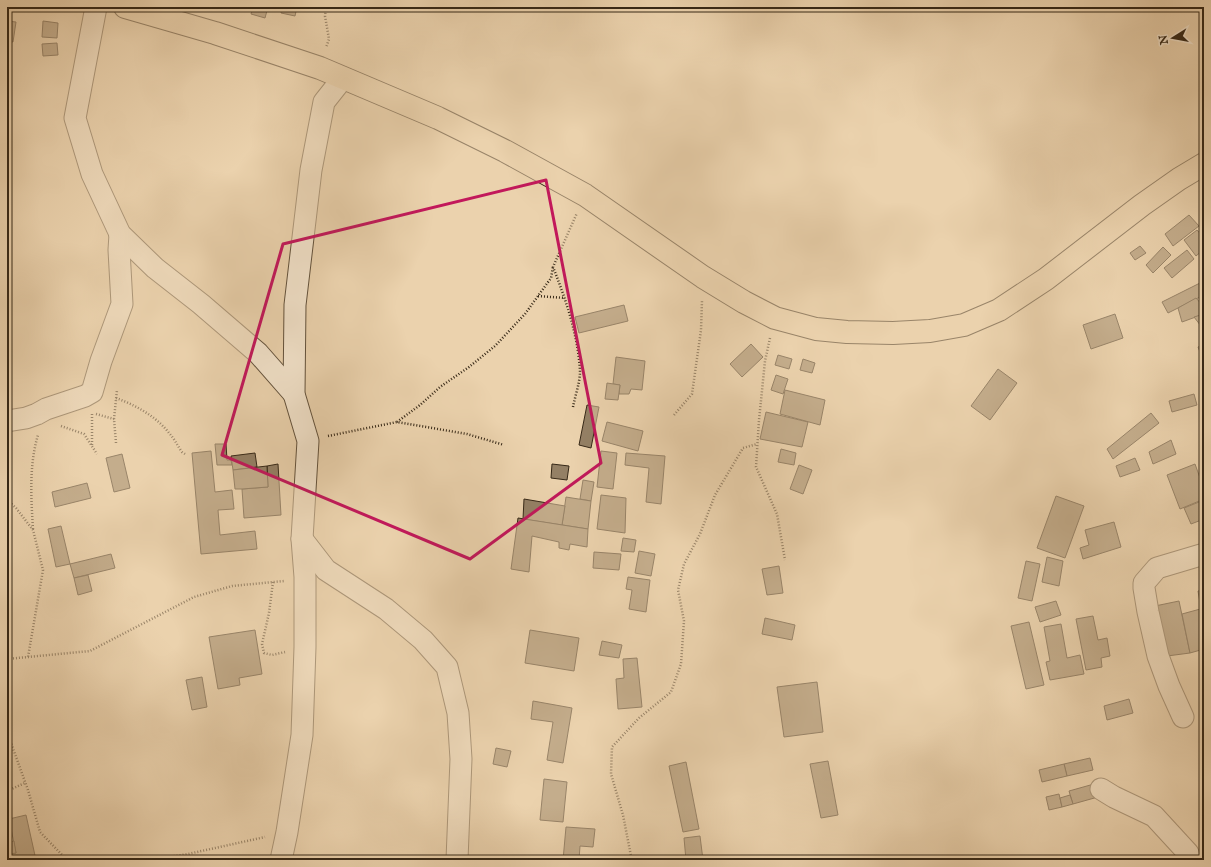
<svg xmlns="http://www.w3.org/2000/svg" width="1211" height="867" font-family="'IM FELL English',serif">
	<rect width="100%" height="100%" fill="#ebd2ad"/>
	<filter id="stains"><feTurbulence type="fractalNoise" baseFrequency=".005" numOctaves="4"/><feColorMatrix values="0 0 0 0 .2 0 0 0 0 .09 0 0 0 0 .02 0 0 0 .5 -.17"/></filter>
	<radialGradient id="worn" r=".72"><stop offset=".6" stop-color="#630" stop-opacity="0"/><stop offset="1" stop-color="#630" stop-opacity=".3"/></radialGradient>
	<g fill="#948065" stroke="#362817">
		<polygon points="253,7 268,7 265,18 251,14"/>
		<polygon points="282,7 297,7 295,16 281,13"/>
		<polygon points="7,21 16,22 13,42 7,41"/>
		<polygon points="43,21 58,23 57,38 42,37"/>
		<polygon points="57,43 58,55 43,56 42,44"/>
		<polygon points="1189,215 1199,226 1173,246 1165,234"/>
		<polygon points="1197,230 1204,238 1204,249 1196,256 1184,240"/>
		<polygon points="1140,246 1146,253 1135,260 1130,253"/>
		<polygon points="1163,247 1171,255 1153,273 1146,265"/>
		<polygon points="1187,250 1194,259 1172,278 1164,268"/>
		<polygon points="1200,283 1204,291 1204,295 1168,313 1162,302"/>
		<polygon points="1196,298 1204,307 1204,314 1182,322 1178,308"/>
		<polygon points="624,305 628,321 579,333 575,317"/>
		<polygon points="1115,314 1123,338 1091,349 1083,325"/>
		<polygon points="1204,314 1204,330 1194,317"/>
		<polygon points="751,344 763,357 742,377 730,364"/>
		<polygon points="1204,344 1204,362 1198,347"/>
		<polygon points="778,355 792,359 789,369 775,365"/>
		<polygon points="616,357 645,361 642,390 631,389 629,394 619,394 620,385 613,384"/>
		<polygon points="803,359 815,363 812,373 800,370"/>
		<polygon points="998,369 1017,383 990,420 971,406"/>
		<polygon points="776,375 788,379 783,394 771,390"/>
		<polygon points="607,383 620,385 618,400 605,399"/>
		<polygon points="785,390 825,400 820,425 780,414"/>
		<polygon points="1194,394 1197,405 1172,412 1169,401"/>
		<polygon points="587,405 599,407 591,448 579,445"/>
		<polygon points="766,412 808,422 802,447 760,439"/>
		<polygon points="1151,413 1159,423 1113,459 1107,449"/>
		<polygon points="607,422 643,431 638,451 602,441"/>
		<polygon points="1171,440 1176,454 1153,464 1149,452"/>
		<polygon points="215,444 226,444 227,460 231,460 232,465 217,465"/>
		<polygon points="781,449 796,453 794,465 778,462"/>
		<polygon points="211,451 215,492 232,490 234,509 218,510 220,535 255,531 257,549 201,554 192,453"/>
		<polygon points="601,451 617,453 613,489 597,487"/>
		<polygon points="255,453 257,467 233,470 231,456"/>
		<polygon points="626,453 665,456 661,504 646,502 649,468 625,465"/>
		<polygon points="122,454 130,488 114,492 106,458"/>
		<polygon points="1135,458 1140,470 1120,477 1116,466"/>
		<polygon points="278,464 281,515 244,518 242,489 268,487 267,466"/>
		<polygon points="552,464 569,466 567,480 551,478"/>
		<polygon points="1195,464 1204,489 1204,499 1180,509 1167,475"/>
		<polygon points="799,465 812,470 803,494 790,489"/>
		<polygon points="267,466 268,487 242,489 235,489 233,470"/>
		<polygon points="583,480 594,482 591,501 580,499"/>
		<polygon points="87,483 91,498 55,507 52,492"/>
		<polygon points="601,495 626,498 625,533 597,529"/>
		<polygon points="1056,496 1084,506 1065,558 1037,548"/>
		<polygon points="566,497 591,501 588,529 562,525"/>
		<polygon points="524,499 565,506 562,525 523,519"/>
		<polygon points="1204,500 1204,519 1191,524 1184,508"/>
		<polygon points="518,518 588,529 587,547 570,544 569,550 559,548 559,542 532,536 529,572 511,569"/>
		<polygon points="1114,522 1121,547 1083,559 1080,548 1089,545 1085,530"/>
		<polygon points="61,526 70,564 56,567 48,529"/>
		<polygon points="623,538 636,540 634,552 621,551"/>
		<polygon points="639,551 655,554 651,576 635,573"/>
		<polygon points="594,552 621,554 619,570 593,568"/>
		<polygon points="111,554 115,568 74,578 70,564"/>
		<polygon points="1047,557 1063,561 1059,586 1042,582"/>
		<polygon points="1026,561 1040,564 1032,601 1018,598"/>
		<polygon points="779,566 783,593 767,595 762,569"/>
		<polygon points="88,575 92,591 78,595 74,578"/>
		<polygon points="628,577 650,580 646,612 629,609 632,590 626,589"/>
		<polygon points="1204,590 1204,608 1201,609 1198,591"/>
		<polygon points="1056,601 1061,615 1040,622 1035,607"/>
		<polygon points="1179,601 1190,653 1167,656 1155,606"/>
		<polygon points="1204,608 1204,649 1190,653 1182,614"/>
		<polygon points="1093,616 1098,640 1107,638 1110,656 1101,658 1102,667 1086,670 1076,619"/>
		<polygon points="765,618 795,625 792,640 762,634"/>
		<polygon points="1029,622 1044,685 1026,689 1011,626"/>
		<polygon points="1061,624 1067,658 1080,655 1084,674 1050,680 1046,662 1050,661 1044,627"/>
		<polygon points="255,630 262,674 239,678 240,685 218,689 209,637"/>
		<polygon points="530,630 579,638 574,671 525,663"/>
		<polygon points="602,641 622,645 619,658 599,655"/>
		<polygon points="637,658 642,707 618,709 616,679 624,678 623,659"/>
		<polygon points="202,677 207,707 192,710 186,680"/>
		<polygon points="817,682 823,732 784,737 777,687"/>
		<polygon points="1129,699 1133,713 1107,720 1104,706"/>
		<polygon points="533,701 572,708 563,763 547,760 553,722 531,719"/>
		<polygon points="496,748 511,751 507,767 493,764"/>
		<polygon points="1090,758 1093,770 1067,776 1064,764"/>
		<polygon points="828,761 838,815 821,818 810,764"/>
		<polygon points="686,762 699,829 683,832 669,766"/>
		<polygon points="1064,764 1067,776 1042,782 1039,770"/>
		<polygon points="544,779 567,782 563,822 540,820"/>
		<polygon points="1094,784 1098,797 1073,804 1069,791"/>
		<polygon points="1059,794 1062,807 1049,810 1046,797"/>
		<polygon points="1070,795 1073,804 1062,807 1060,798"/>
		<polygon points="26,815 36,860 7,860 7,854 16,853 9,819"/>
		<polygon points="566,827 595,829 593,847 580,846 579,860 563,860"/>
		<polygon points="700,836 703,860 686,860 684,838"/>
		<polygon points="14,841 16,853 10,854 8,842"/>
	</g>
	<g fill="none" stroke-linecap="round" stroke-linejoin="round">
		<defs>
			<g id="street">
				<polyline points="96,7 75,118 92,174 120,234 155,268 201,304 258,353 294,394"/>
				<polyline points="7,421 26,418 37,414 46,409 85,396 92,392 101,361 122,304 119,250 120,234"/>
				<polyline points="302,539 326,570 386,609 423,640 447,667 458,713 461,759 457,860"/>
				<polyline points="1183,717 1169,686 1158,656 1148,612 1144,588 1144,583 1157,568 1204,554"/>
				<polyline points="1101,789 1114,797 1154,816 1188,853 1190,860"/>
				<polyline points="281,860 287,832 302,735 305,647 305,577 302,539 308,441 294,394 295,305 311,170 324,102 343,78"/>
			</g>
			<polyline id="primary" points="125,7 215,33 320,68 438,118 505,151 585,195 703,277 744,302 775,318 816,329 847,332 893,333 930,331 964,325 999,310 1046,279 1142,205 1179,179 1204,164"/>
		</defs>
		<use href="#street" stroke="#63523c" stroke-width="23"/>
		<use href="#primary" stroke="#362817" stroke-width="24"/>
		<g stroke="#362817" stroke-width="2.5" stroke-dasharray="1 2" stroke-linecap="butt">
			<polyline points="326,7 325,16 329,39 326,48"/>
			<polyline points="538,296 565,298"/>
			<polyline points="770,338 765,361 759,420 756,467 777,514 785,560"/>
			<path d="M116 398C135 405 156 416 169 433 174 438 177 445 182 452L185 454"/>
			<path d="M573 407C575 396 580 383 580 371 578 335 566 300 553 267L577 213"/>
			<polyline points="92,414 92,445"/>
			<polyline points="96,414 114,419"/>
			<polyline points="674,415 692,394 701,330 702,301"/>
			<polyline points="397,422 420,405 440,387 469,367 495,346 525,314 551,278 553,267"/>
			<polyline points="61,426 84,434 97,454"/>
			<polyline points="328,436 397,422 467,434 504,445"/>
			<polyline points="116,443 114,419 117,390"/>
			<polyline points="7,500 16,508 33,530 43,570 28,657"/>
			<path d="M33 529C31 497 29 465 38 435"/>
			<polyline points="273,582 269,613 262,644 264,653 272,655 285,652"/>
			<polyline points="7,659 90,651 194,597 232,586 284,581"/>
			<polyline points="7,740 11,743 28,790 40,832 66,859 70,860"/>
			<polyline points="7,791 25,783"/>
			<polyline points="150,860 188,854 265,837"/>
			<polyline points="634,860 631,856 623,815 611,774 612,747 639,718 671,692 681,664 684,621 678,590 684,564 700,534 715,495 743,448 757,444"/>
		</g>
		<use href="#street" stroke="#f2e2ca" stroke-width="21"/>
		<use href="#primary" stroke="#ebd2ad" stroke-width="22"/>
	</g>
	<path d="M0 0H1211V867H0ZM546 180 601 463 470 559 222 455 283 244Z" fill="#ebd2ad" fill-opacity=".55" fill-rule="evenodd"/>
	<path fill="none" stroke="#c2185b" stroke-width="3" stroke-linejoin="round" d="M546 180 601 463 470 559 222 455 283 244Z"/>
	<rect width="1211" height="867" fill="none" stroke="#ebd2ad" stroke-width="24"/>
	<rect x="8" y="8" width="1195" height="851" fill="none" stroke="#362817" stroke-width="2"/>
	<rect x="12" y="12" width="1187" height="843" fill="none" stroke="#362817"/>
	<g transform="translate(1173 38) rotate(259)" stroke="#f2e2ca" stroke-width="3" paint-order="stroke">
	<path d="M0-3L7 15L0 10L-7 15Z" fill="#362817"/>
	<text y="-6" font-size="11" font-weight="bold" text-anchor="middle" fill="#362817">N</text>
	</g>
	<rect width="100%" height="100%" filter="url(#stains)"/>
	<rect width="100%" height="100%" fill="url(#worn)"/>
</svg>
